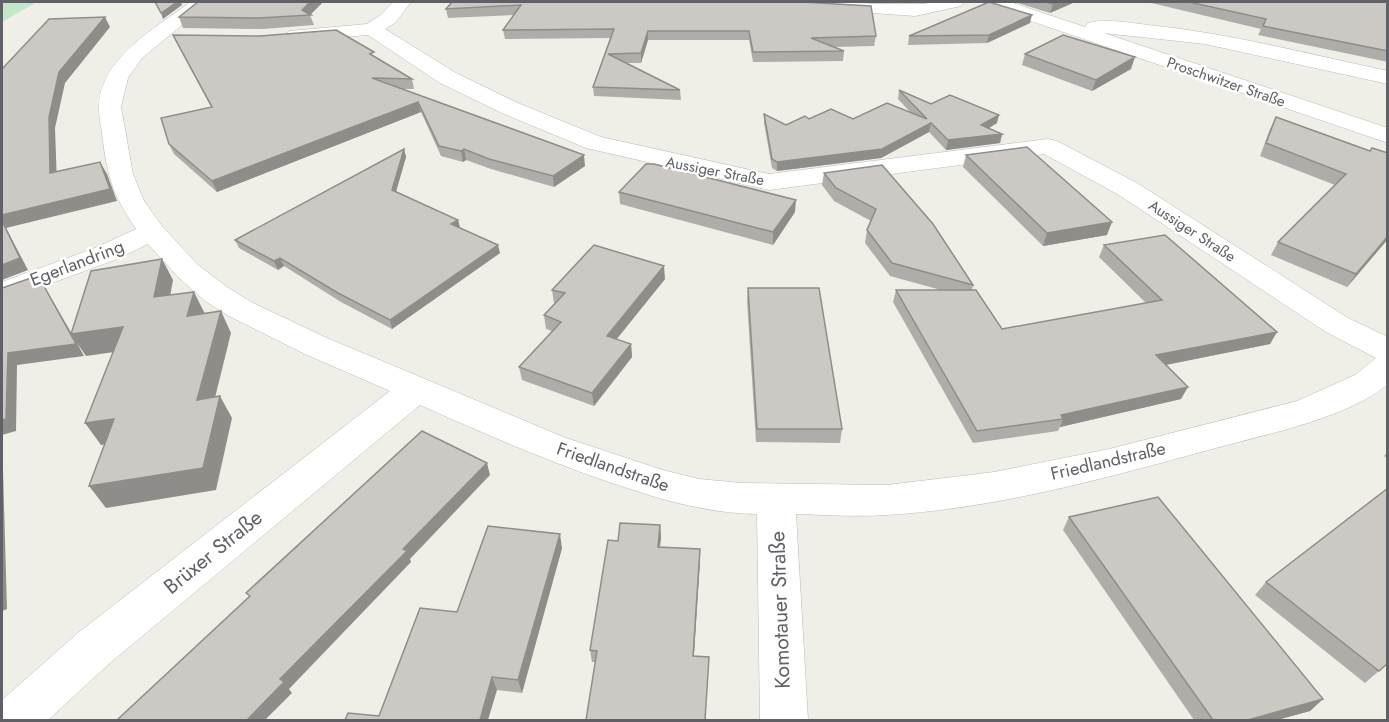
<svg xmlns="http://www.w3.org/2000/svg" width="1389" height="722" font-family="Jost,sans-serif">
	<rect width="100%" height="100%" fill="#f0efe7"/>
	<polygon fill="#c5e7c9" points="2,2 37,2 2,22"/>
	<g fill="none" stroke-linecap="round" stroke-linejoin="round">
		<defs>
			<g id="street">
				<path d="M190 2H210L142 58 128 78 121 107 133 174 144 201 162 226 198 265 227 287 251 302 327 338 566 438 663 470 699 479 742 483 887 485 994 472 1109 449 1297 401 1355 375 1376 358 1326 332 1119 195 1044 154 769 190 586 148 502 113 440 83 368 35 296 41 289 39 286 35 289 31 367 24 381 15 393 2H411L395 23 385 29 456 73 518 103 601 137 769 174 1048 139 1057 141 1137 183 1348 318 1388 337V384C1348 417 1276 432 1227 445 1116 475 1003 508 887 515 857 517 826 515 796 514L808 720H760L757 514C703 513 656 498 606 481 542 459 481 432 420 405L111 662 48 720H2V700L79 632 390 391 305 354 229 316 205 301 178 277 148 244 115 260 2 301V282L95 248 136 229C114 196 108 180 103 141 102 130 99 119 99 109 98 59 156 28 190 2Z"/>
				<path d="M777 2C821 0 868 5 913 4 930 4 947 0 964 2L961 6 915 16 786 7 780 6Z"/>
				<path d="M984 2H1010L1085 27 1088 23C1106 18 1129 23 1148 25 1229 33 1308 54 1388 71V84L1205 44 1104 33 1388 128V143L987 6Z"/>
			</g>
		</defs>
		<use href="#street" stroke="#b7b9bd" stroke-width="1"/>
		<use href="#street" fill="#fff" fill-rule="evenodd"/>
	</g>
	<g fill="#afada9">
		<polygon points="198,2 323,2 310,15 314,25 263,29 183,28 179,17"/>
		<polygon points="452,2 802,2 876,36 874,46 833,47 844,51 843,61 753,62 749,40 648,40 641,63 627,63 680,90 681,100 594,96 593,87 610,38 505,39 503,30 514,15 448,18 446,9"/>
		<polygon points="1014,2 1075,2 1050,13"/>
		<polygon points="1147,2 1388,2 1388,62 1258,35 1261,29"/>
		<polygon points="1030,23 987,43 908,45 909,36"/>
		<polygon points="173,35 376,57 412,79 414,89 402,89 585,166 554,187 491,169 466,160 463,162 441,156 421,112 217,192 174,154 169,144 211,107 177,44"/>
		<polygon points="1025,54 1131,69 1092,91 1022,65"/>
		<polygon points="899,90 931,104 997,123 989,128 1002,134 1000,143 946,150 929,132 881,158 777,171 772,168 764,123 764,114 786,125 809,119 853,119 910,112 898,99"/>
		<polygon points="1276,117 1370,151 1388,153 1388,239 1347,287 1271,255 1278,242 1335,185 1260,156 1270,129"/>
		<polygon points="404,149 406,157 396,192 458,220 460,228 500,253 392,329 341,302 284,266 278,270 239,248 235,240"/>
		<polygon points="966,155 1107,235 1043,246 963,167"/>
		<polygon points="882,165 973,285 972,290 1002,329 1146,303 1099,257 1104,245 1277,332 1270,344 1166,365 1181,399 1060,427 1058,431 973,443 893,302 896,290 941,290 890,276 865,243 867,230 871,221 834,201 822,185 824,173"/>
		<polygon points="619,192 795,212 773,245 620,204"/>
		<polygon points="665,279 616,339 631,344 632,357 594,406 522,380 519,367 552,331 546,329 544,315 556,303 554,303 552,290"/>
		<polygon points="748,288 842,429 840,443 756,442 747,301"/>
		<polygon points="1388,451 1388,459 1384,456"/>
		<polygon points="1069,517 1323,699 1310,711 1277,720 1194,720 1063,530"/>
		<polygon points="660,525 661,538 660,547 700,549 694,656 592,662 590,650"/>
		<polygon points="562,548 522,693 497,690 379,716 457,612"/>
		<polygon points="1266,582 1388,663 1365,683 1255,595"/>
	</g>
	<g fill="#8f8d89">
		<polygon points="177,2 181,2 182,5 163,19 161,13"/>
		<polygon points="310,2 323,2 310,15 302,10"/>
		<polygon points="1058,2 1075,2 1050,13 1053,4"/>
		<polygon points="1032,15 1030,23 987,43 989,35"/>
		<polygon points="105,17 110,27 65,83 55,128 57,185 50,173 49,117 59,72"/>
		<polygon points="648,31 648,40 641,63 641,53"/>
		<polygon points="1135,57 1131,69 1092,91 1096,80"/>
		<polygon points="418,102 421,112 217,192 212,181"/>
		<polygon points="999,115 997,123 979,134 981,125"/>
		<polygon points="931,123 929,132 881,158 777,171 777,162"/>
		<polygon points="1002,134 1000,143 946,150 948,140"/>
		<polygon points="404,149 406,157 394,198 392,190"/>
		<polygon points="464,149 466,160 463,162 461,151"/>
		<polygon points="584,155 585,166 554,187 553,176"/>
		<polygon points="100,162 107,174 117,201 6,228 28,270 2,280 2,215"/>
		<polygon points="796,200 795,212 773,245 773,232"/>
		<polygon points="458,220 460,228 451,224"/>
		<polygon points="1112,222 1107,235 1043,246 1047,233"/>
		<polygon points="1388,236 1388,239 1347,287 1356,274"/>
		<polygon points="498,245 500,253 392,329 390,320"/>
		<polygon points="280,258 284,266 278,270 274,261"/>
		<polygon points="162,259 173,280 166,319 154,297"/>
		<polygon points="664,266 665,279 608,350 607,336"/>
		<polygon points="40,279 72,334 123,327 136,349 86,356 77,343 84,356 17,365 16,431 2,435 7,609 2,611 2,420 8,353"/>
		<polygon points="194,292 205,314 187,316"/>
		<polygon points="221,311 231,333 209,422 197,400"/>
		<polygon points="1277,332 1270,344 1150,368 1156,355"/>
		<polygon points="631,344 632,357 594,406 592,393"/>
		<polygon points="1188,387 1181,399 1060,427 1063,419 1061,415"/>
		<polygon points="220,396 232,418 216,490 106,508 89,486"/>
		<polygon points="114,419 128,441 101,445 85,423"/>
		<polygon points="487,463 490,475 410,559 411,562 289,689 292,693 265,720 247,720 280,679 403,549"/>
		<polygon points="660,525 661,538 658,560 658,547"/>
		<polygon points="560,534 562,548 522,693 518,680"/>
		<polygon points="700,549 700,562 693,668 693,656"/>
		<polygon points="492,677 497,690 488,720 480,720"/>
		<polygon points="1323,699 1310,711 1277,720 1248,720"/>
	</g>
	<g fill="#ccc9c4" stroke="#8f8d89" stroke-width="1.5">
		<polygon points="155,2 177,2 161,13"/>
		<polygon points="198,2 310,2 302,10 311,15 259,18 179,17"/>
		<polygon points="452,2 802,2 871,6 876,36 811,38 844,51 753,52 749,31 648,31 641,53 608,54 680,90 593,87 614,29 503,30 521,5 446,9"/>
		<polygon points="989,2 1032,15 989,35 909,36"/>
		<polygon points="1046,2 1058,2 1053,4"/>
		<polygon points="1189,2 1388,2 1388,51 1263,26 1266,19"/>
		<polygon points="105,17 59,72 49,117 50,173 100,162 110,189 2,215 2,69 49,19"/>
		<polygon points="336,30 374,52 370,54 412,79 372,78 584,155 553,176 489,159 464,149 461,151 439,146 418,102 212,181 169,144 161,118 212,107 173,35 260,36"/>
		<polygon points="1063,35 1135,57 1096,80 1025,54"/>
		<polygon points="899,90 931,104 950,95 999,115 981,125 1002,134 948,140 931,123 882,149 777,162 772,159 764,114 786,125 805,116 809,119 831,109 853,119 887,103 927,119"/>
		<polygon points="1276,117 1370,151 1372,148 1388,153 1388,236 1356,274 1278,242 1346,174 1266,143"/>
		<polygon points="1027,147 1112,222 1047,233 966,155"/>
		<polygon points="404,149 392,190 458,220 451,224 498,245 390,320 338,293 280,258 274,261 235,240"/>
		<polygon points="646,164 654,164 796,200 773,232 619,192"/>
		<polygon points="882,165 933,224 973,285 892,263 867,230 876,209 836,188 824,173"/>
		<polygon points="2,221 20,258 2,265"/>
		<polygon points="1165,235 1277,332 1156,355 1188,387 1061,415 1063,419 977,431 896,290 976,290 1002,329 1162,300 1104,245"/>
		<polygon points="594,245 664,266 607,336 631,344 592,393 519,367 561,322 544,315 565,293 552,290"/>
		<polygon points="162,259 154,297 194,292 187,316 221,311 197,400 220,396 203,468 89,486 114,419 85,423 123,327 71,334 91,271"/>
		<polygon points="31,278 32,281 40,279 76,344 8,353 6,419 2,420 2,288"/>
		<polygon points="748,288 819,288 842,429 757,429"/>
		<polygon points="422,431 487,463 403,549 407,551 280,679 284,682 247,720 117,720 250,596 246,593"/>
		<polygon points="1388,488 1388,663 1379,671 1266,582"/>
		<polygon points="1158,497 1323,699 1248,720 1213,720 1069,517"/>
		<polygon points="620,523 660,525 658,547 700,549 693,656 709,657 705,720 586,720 597,651 590,650 608,540 618,541"/>
		<polygon points="488,526 560,534 518,680 492,677 480,720 345,720 348,713 379,716 420,608 457,612"/>
	</g>
	<g text-anchor="middle" stroke-width="5" stroke-linejoin="round" paint-order="stroke">
		<g font-size="15" fill="#5f6167" stroke="#fff">
			<text transform="translate(1226 82) rotate(19)" y="5">Proschwitzer Straße</text>
			<text transform="translate(715 171) rotate(11)" y="5">Aussiger Straße</text>
			<text transform="translate(1192 231) rotate(33)" y="5">Aussiger Straße</text>
		</g>
		<g font-size="18" fill="#5f6167" stroke="#fff">
			<text transform="translate(77 263) rotate(-21)" y="6">Egerlandring</text>
			<text transform="translate(1108 461) rotate(-13)" y="6">Friedlandstraße</text>
			<text transform="translate(613 467) rotate(19)" y="6">Friedlandstraße</text>
		</g>
		<g font-size="21" fill="#5f6167" stroke="#fff">
			<text transform="translate(213 552) rotate(-39)" y="7">Brüxer Straße</text>
			<text transform="translate(780 610) rotate(-92)" y="7">Komotauer Straße</text>
		</g>
	</g>
	<rect width="1389" height="722" fill="none" stroke="#5f6167" stroke-width="6"/>
</svg>
